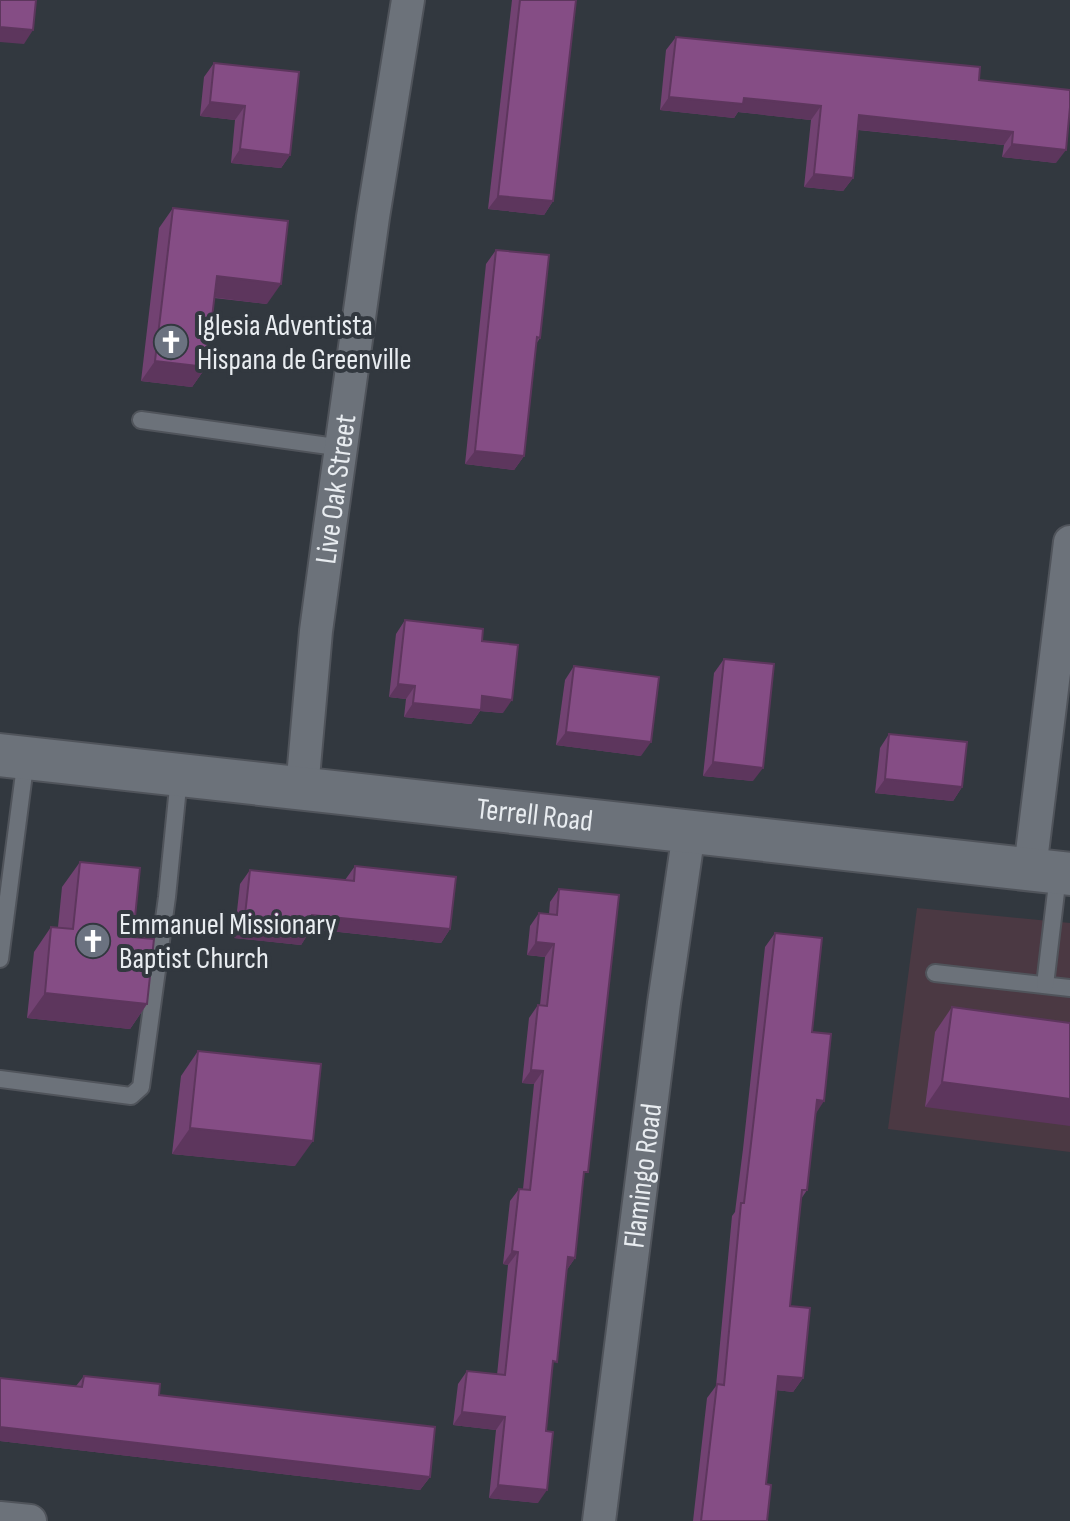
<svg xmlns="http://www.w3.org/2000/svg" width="1070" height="1521" font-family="'Sofia Sans Condensed',sans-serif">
	<rect width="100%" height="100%" fill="#32383f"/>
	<polygon fill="#4b3943" points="917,908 1070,923 1070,1152 888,1129"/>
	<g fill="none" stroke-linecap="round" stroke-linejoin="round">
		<defs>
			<g id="service">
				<polyline points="141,420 343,448"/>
				<polyline points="0,959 26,758"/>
				<polyline points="935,973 1070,988"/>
				<polyline points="1045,985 1058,875"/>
				<polyline points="0,1079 131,1096 141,1087 167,897 179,777"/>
			</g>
			<g id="minor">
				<path id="s1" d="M302 789 316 631 330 527 373 217 408 0"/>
				<polyline points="1030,869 1070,542"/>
				<polyline points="0,1518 30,1521"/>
				<path id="s2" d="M599 1521 664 1003 689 832"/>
			</g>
			<g id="tertiary">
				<path id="s3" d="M0 755 1070 874"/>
			</g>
		</defs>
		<use href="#service" stroke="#50545b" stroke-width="20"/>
		<use href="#minor" stroke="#50545b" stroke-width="36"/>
		<use href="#tertiary" stroke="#50545b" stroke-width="46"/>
		<use href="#service" stroke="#6c727a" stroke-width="16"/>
		<use href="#minor" stroke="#6c727a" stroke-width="32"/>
		<use href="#tertiary" stroke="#6c727a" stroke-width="42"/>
	</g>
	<g fill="#724272">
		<polygon points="512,0 576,0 553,201 544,215 488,209"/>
		<polygon points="676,37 979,80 1056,163 1002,157 1004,145 858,130 853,178 843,191 804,187 811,120 738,112 734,118 660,110 666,50"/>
		<polygon points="214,63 290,155 281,168 231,163 235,120 200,116 204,77"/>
		<polygon points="173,208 267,304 214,298 206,367 192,387 141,381 159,228"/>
		<polygon points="496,250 540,338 536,344 524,456 514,470 465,464 486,264"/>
		<polygon points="405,620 482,641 503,713 480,711 471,724 404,717 406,699 389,697 396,634"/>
		<polygon points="724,659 753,781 703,776 714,673"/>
		<polygon points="574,666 641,756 556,745 565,680"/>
		<polygon points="889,734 962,787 953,801 875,793 880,748"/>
		<polygon points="80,862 133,937 147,1004 130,1029 27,1018 34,952 51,927 58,927 62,887"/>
		<polygon points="355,866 450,929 441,943 311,929 301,945 234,938 240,884 250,870 345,880"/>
		<polygon points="559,889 583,1179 575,1258 566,1271 552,1368 538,1503 489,1498 496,1430 453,1425 458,1384 467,1371 497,1375 508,1265 503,1264 510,1201 519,1189 523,1189 534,1084 522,1083 529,1018 538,1005 540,1005 545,957 527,955 530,926 539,913 549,914 550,902"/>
		<polygon points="775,933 812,1032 815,1114 807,1190 801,1199 790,1306 803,1378 793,1392 776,1390 766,1484 767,1521 693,1521 707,1398 716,1386 732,1216 735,1212 743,1149 765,947"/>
		<polygon points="952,1007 1070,1023 925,1107 935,1032"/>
		<polygon points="198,1051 295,1166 172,1154 181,1076"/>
		<polygon points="84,1376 159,1395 430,1477 420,1490 0,1441 0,1378 76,1386"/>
	</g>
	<g fill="#5d365d">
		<polygon points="0,27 33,30 24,44 0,42"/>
		<polygon points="669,97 744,98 821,106 811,120 738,112 734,118 660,110"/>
		<polygon points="210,102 245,106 235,120 200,116"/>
		<polygon points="859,115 1013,132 1004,145 850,129"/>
		<polygon points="1012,144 1066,150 1056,163 1002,157"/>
		<polygon points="240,149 290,155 281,168 231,163"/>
		<polygon points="814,174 853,178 843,191 804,187"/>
		<polygon points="498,196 553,201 544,215 488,209"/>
		<polygon points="217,276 281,284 267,304 203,296"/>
		<polygon points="155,361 206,367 192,387 141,381"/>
		<polygon points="475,451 524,456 514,470 465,464"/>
		<polygon points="398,684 415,686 406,699 389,697"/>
		<polygon points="482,696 512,700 503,713 480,711 471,724 404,717 413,703"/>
		<polygon points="566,732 651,742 641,756 556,745"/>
		<polygon points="713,762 763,768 753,781 703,776"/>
		<polygon points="885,779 962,787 953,801 875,793"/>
		<polygon points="312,915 450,929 441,943 303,928"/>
		<polygon points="244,924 310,931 301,945 234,938"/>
		<polygon points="536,942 554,944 545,957 527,955"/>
		<polygon points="45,993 147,1004 130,1029 27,1018"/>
		<polygon points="531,1070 543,1071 534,1084 522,1083"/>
		<polygon points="942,1082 1070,1099 1070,1126 925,1107"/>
		<polygon points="817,1100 824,1101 815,1115"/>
		<polygon points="190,1128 313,1141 295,1166 172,1154"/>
		<polygon points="512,1251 518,1252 508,1265 503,1264"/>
		<polygon points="568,1257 575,1258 566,1271"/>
		<polygon points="778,1376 803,1378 793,1392 768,1389"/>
		<polygon points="462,1412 505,1417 496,1430 453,1425"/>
		<polygon points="0,1427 59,1433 430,1477 420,1490 0,1441"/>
		<polygon points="498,1485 547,1490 538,1503 489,1498"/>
	</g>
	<g fill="#854d85" stroke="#5d365d" stroke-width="2">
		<polygon points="0,0 36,0 33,30 0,27"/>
		<polygon points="520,0 576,0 553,201 498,196"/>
		<polygon points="676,37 980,67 979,80 1070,90 1070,107 1066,150 1012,144 1013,132 859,115 853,178 814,174 821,106 744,98 743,104 669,97"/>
		<polygon points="214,63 299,72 290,155 240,149 245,106 210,102"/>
		<polygon points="173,208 288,221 281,284 217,276 206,367 155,361"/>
		<polygon points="496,250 549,255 540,338 537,337 524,456 475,451"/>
		<polygon points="405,620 483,629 482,641 518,645 512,700 482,696 481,710 413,703 415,686 398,684"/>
		<polygon points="724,659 774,664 763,768 713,762"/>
		<polygon points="574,666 659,677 651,742 566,732"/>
		<polygon points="889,734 967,742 962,787 885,779"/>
		<polygon points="80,862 140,868 133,937 154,939 147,1004 45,993 51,927 73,929"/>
		<polygon points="355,866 456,877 450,929 312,915 310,931 244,924 250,870 354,881"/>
		<polygon points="559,889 619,895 588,1172 584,1172 575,1258 568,1257 557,1362 553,1361 546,1431 553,1432 547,1490 498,1485 505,1417 462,1412 467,1371 505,1375 518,1252 512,1251 519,1189 530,1190 543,1071 531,1070 538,1005 547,1006 554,944 536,942 539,913 557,915"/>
		<polygon points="775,933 822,938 812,1032 831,1034 824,1101 817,1100 807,1190 802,1190 790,1306 810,1308 803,1378 778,1376 766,1484 771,1485 767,1521 701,1521 717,1384 724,1385 741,1203 744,1203 752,1135"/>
		<polygon points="952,1007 1070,1023 1070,1099 942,1082"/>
		<polygon points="198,1051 321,1064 313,1141 190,1128"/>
		<polygon points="84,1376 160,1384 159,1395 435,1427 430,1477 0,1427 0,1378 82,1387"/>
	</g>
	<defs>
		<symbol id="church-disc" viewBox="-11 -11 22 22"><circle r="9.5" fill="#6b7280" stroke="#32383f"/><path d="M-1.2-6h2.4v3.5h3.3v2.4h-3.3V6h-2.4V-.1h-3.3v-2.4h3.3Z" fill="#fff"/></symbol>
	</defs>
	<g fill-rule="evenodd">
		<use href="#church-disc" x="151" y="322" width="40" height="40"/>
		<use href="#church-disc" x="73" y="921" width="40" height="40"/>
	</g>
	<g text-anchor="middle" stroke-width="8" stroke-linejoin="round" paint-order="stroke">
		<g font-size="30" fill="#e8ecf0" stroke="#32383f" text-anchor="start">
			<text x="197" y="335">Iglesia Adventista<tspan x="197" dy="34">Hispana de Greenville</tspan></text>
			<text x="119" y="934">Emmanuel Missionary<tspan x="119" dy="34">Baptist Church</tspan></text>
		</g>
		<g font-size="30" fill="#e8ecf0" stroke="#32383f">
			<text dy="10" stroke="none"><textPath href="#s1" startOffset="302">Live Oak Street</textPath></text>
			<text dy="10" stroke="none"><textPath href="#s3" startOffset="538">Terrell Road</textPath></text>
			<text dy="10" stroke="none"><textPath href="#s2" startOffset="348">Flamingo Road</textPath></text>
		</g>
	</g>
</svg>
